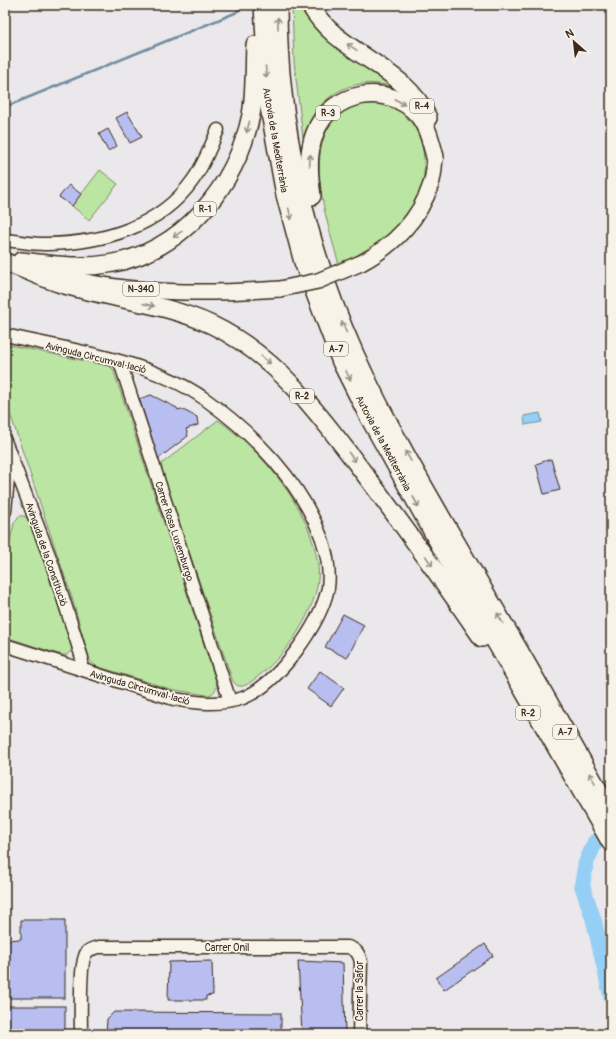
<svg xmlns="http://www.w3.org/2000/svg" width="616" height="1039" font-family="Pangolin,sans-serif">
	<rect width="100%" height="100%" fill="#eae8ea"/>
	<filter id="ink" filterUnits="userSpaceOnUse"><feTurbulence type="fractalNoise" baseFrequency=".025" numOctaves="2"/><feDisplacementMap in="SourceGraphic" scale="8" xChannelSelector="R" yChannelSelector="G"/><feConvolveMatrix kernelMatrix="1 2 1 2 8 2 1 2 1" color-interpolation-filters="sRGB"/></filter>
	<g filter="url(#ink)">
		<g fill="#bbe5a2" stroke="#7b8860">
			<path d="M292 5H298C311 25 328 42 347 56L352 54 393 87C350 74 316 97 303 138L294 62Z"/>
			<path d="M377 102C388 105 398 108 407 117 431 141 429 194 407 219 390 240 363 254 339 265 327 220 295 132 353 106 360 103 370 103 377 102Z"/>
			<polygon points="100,170 118,184 89,220 72,206"/>
			<path d="M5 344 109 366 113 369 217 684C216 691 213 695 206 695L170 689 96 666 90 661 72 598 5 399Z"/>
			<path d="M218 420C263 451 311 510 318 565 323 602 289 652 261 674 253 680 239 695 232 679L160 465Z"/>
			<polygon points="19,516 25,516 30,522 72,645 71,651 67,655 62,655 5,637 5,563 14,523"/>
		</g>
		<polygon fill="#96cff6" stroke="#728da0" points="540,413 542,422 525,425 524,416"/>
		<g fill="none" stroke-linecap="round" stroke-linejoin="round">
			<polyline stroke="#728da0" stroke-width="2.5" points="5,107 235,13 245,5"/>
			<polyline stroke="#96cff6" stroke-width="16" points="611,831 595,842 586,863 582,885 594,921 611,996"/>
		</g>
		<g fill="#b8bef0" stroke="#3b2a1e">
			<polygon points="127,112 142,137 130,143 116,118"/>
			<polygon points="108,129 117,146 108,151 99,134"/>
			<polygon points="69,185 81,194 72,206 59,197"/>
			<polygon points="151,395 177,408 178,410 181,409 197,417 198,425 186,429 188,436 158,459 139,399"/>
			<polygon points="551,459 560,490 544,494 536,464"/>
			<polygon points="343,614 364,625 347,658 325,647"/>
			<polygon points="320,671 344,688 331,706 307,689"/>
			<polygon points="21,920 65,920 65,998 5,998 5,940 21,939"/>
			<polygon points="485,944 493,956 444,990 436,978"/>
			<polygon points="212,961 213,995 206,996 206,1000 168,1000 169,962"/>
			<polygon points="298,961 343,963 345,1034 302,1034"/>
			<rect x="5" y="1006" width="60" height="28"/>
			<polygon points="114,1012 281,1013 281,1034 106,1034 107,1019"/>
		</g>
		<g fill="none" stroke-linecap="round" stroke-linejoin="round">
			<defs>
				<g id="minor">
					<path d="M5 240C19 241 34 245 48 244 103 243 160 227 193 180 204 165 210 147 218 130"/>
					<path d="M5 335C70 350 150 360 205 399 254 434 301 482 322 539 327 554 330 573 328 588 320 625 278 684 243 698 220 706 197 703 174 699L5 645"/>
					<polyline points="120,362 230,701"/>
					<polyline points="5,441 52,563 82,658 80,668"/>
					<polyline points="5,511 8,478 7,454"/>
					<path d="M81 1034C81 1020 79 960 87 952 90 949 95 948 99 947H348C357 950 359 954 361 962L359 1034"/>
				</g>
				<g id="major">
					<path d="M361 263C393 246 420 219 431 184 434 176 434 166 435 157"/>
					<path d="M60 276C132 295 207 294 280 289"/>
				</g>
				<g id="highway">
					<polyline points="263,5 269,107 285,195 303,262 341,362 367,414 441,547 611,843"/>
					<path d="M278 5C278 124 306 245 355 354 392 436 440 514 485 592 528 664 569 738 611 812"/>
					<path d="M310 5C337 55 405 65 428 118"/>
					<path d="M312 196C309 175 307 153 315 133 330 91 389 81 418 115 428 127 431 142 435 157"/>
					<path d="M21 261C50 264 79 269 108 264 183 252 236 186 251 115 255 93 254 67 255 45"/>
					<path d="M5 262C24 269 42 278 61 284 111 299 165 303 212 325 277 356 321 416 363 472 404 526 443 581 482 638"/>
				</g>
			</defs>
			<use href="#minor" stroke="#3b2a1e" stroke-width="15"/>
			<use href="#major" stroke="#3b2a1e" stroke-width="18"/>
			<use href="#highway" stroke="#3b2a1e" stroke-width="20"/>
			<use href="#minor" stroke="#f7f3e8" stroke-width="12"/>
			<use href="#major" stroke="#f7f3e8" stroke-width="15"/>
			<use href="#highway" stroke="#f7f3e8" stroke-width="17"/>
			<defs>
				<polyline id="major-bridge" points="280,289 318,281 361,263"/>
			</defs>
			<use href="#major-bridge" stroke="#3b2a1e" stroke-width="18" stroke-linecap="butt"/>
			<use href="#major-bridge" stroke="#f7f3e8" stroke-width="15"/>
		</g>
		<defs><path id="oneway-shaft" d="M-6 0H5M1.5-3L5.5 0L1.5 3" fill="none" stroke-width="1.6" stroke-linecap="round" stroke-linejoin="round"/></defs>
		<g stroke="#998e83">
			<use href="#oneway-shaft" transform="translate(278 23) rotate(-90)"/>
			<use href="#oneway-shaft" transform="translate(352 47) rotate(-146)"/>
			<use href="#oneway-shaft" transform="translate(266 72) rotate(85)"/>
			<use href="#oneway-shaft" transform="translate(400 102) rotate(30)"/>
			<use href="#oneway-shaft" transform="translate(248 127) rotate(104)"/>
			<use href="#oneway-shaft" transform="translate(310 160) rotate(-86)"/>
			<use href="#oneway-shaft" transform="translate(290 214) rotate(76)"/>
			<use href="#oneway-shaft" transform="translate(178 234) rotate(144)"/>
			<use href="#oneway-shaft" transform="translate(149 305) rotate(13)"/>
			<use href="#oneway-shaft" transform="translate(344 327) rotate(-113)"/>
			<use href="#oneway-shaft" transform="translate(266 360) rotate(40)"/>
			<use href="#oneway-shaft" transform="translate(348 375) rotate(64)"/>
			<use href="#oneway-shaft" transform="translate(408 456) rotate(-120)"/>
			<use href="#oneway-shaft" transform="translate(352 457) rotate(52)"/>
			<use href="#oneway-shaft" transform="translate(416 502) rotate(61)"/>
			<use href="#oneway-shaft" transform="translate(429 561) rotate(56)"/>
			<use href="#oneway-shaft" transform="translate(500 618) rotate(-119)"/>
			<use href="#oneway-shaft" transform="translate(592 778) rotate(-120)"/>
		</g>
	</g>
	<g text-anchor="middle" stroke-width="3.5" stroke-linejoin="round" paint-order="stroke">
		<g fill="#f7f3e8" stroke="#73665b" stroke-width="1">
			<rect x="410" y="99" width="24" height="14" rx="3"/>
			<rect x="316" y="106" width="24" height="14" rx="3"/>
			<rect x="194" y="202" width="22" height="14" rx="3"/>
			<rect x="123" y="282" width="36" height="14" rx="3"/>
			<rect x="324" y="342" width="24" height="14" rx="3"/>
			<rect x="290" y="389" width="24" height="14" rx="3"/>
			<rect x="516" y="706" width="24" height="14" rx="3"/>
			<rect x="553" y="725" width="24" height="14" rx="3"/>
		</g>
		<g font-size="9" font-weight="bold" fill="#3b2a1e">
			<text x="422" y="109">R-4</text>
			<text x="328" y="116">R-3</text>
			<text x="205" y="212">R-1</text>
			<text x="141" y="292">N-340</text>
			<text x="336" y="352">A-7</text>
			<text x="302" y="399">R-2</text>
			<text x="528" y="716">R-2</text>
			<text x="565" y="735">A-7</text>
		</g>
		<g font-size="10" fill="#3b2a1e" stroke="#f7f3e8">
			<text transform="translate(276 140) rotate(80)" y="4">Autovia de la Mediterrània</text>
			<text transform="translate(96 357) rotate(14)" y="4">Avinguda Circumval·lació</text>
			<text transform="translate(384 443) rotate(62)" y="4">Autovia de la Mediterrània</text>
			<text transform="translate(175 531) rotate(72)" y="4">Carrer Rosa Luxemburgo</text>
			<text transform="translate(47 554) rotate(71)" y="4">Avinguda de la Constitució</text>
			<text transform="translate(140 687) rotate(16)" y="4">Avinguda Circumval·lació</text>
			<text x="227" y="951">Carrer Onil</text>
			<text transform="translate(359 991) rotate(-90)" y="4">Carrer la Safor</text>
		</g>
	</g>
	<rect width="616" height="1039" fill="none" stroke="#f7f3e8" stroke-width="20"/>
	<rect x="10" y="10" width="596" height="1019" fill="none" stroke="#3b2a1e" stroke-width="1.5" filter="url(#ink)"/>
	<g transform="translate(574 42) rotate(332)" stroke="#f7f3e8" stroke-width="3" paint-order="stroke">
	<path d="M0-3L7 15L0 10L-7 15Z" fill="#3b2a1e"/>
	<text y="-6" font-size="11" font-weight="bold" text-anchor="middle" fill="#3b2a1e">N</text>
	</g>
</svg>
